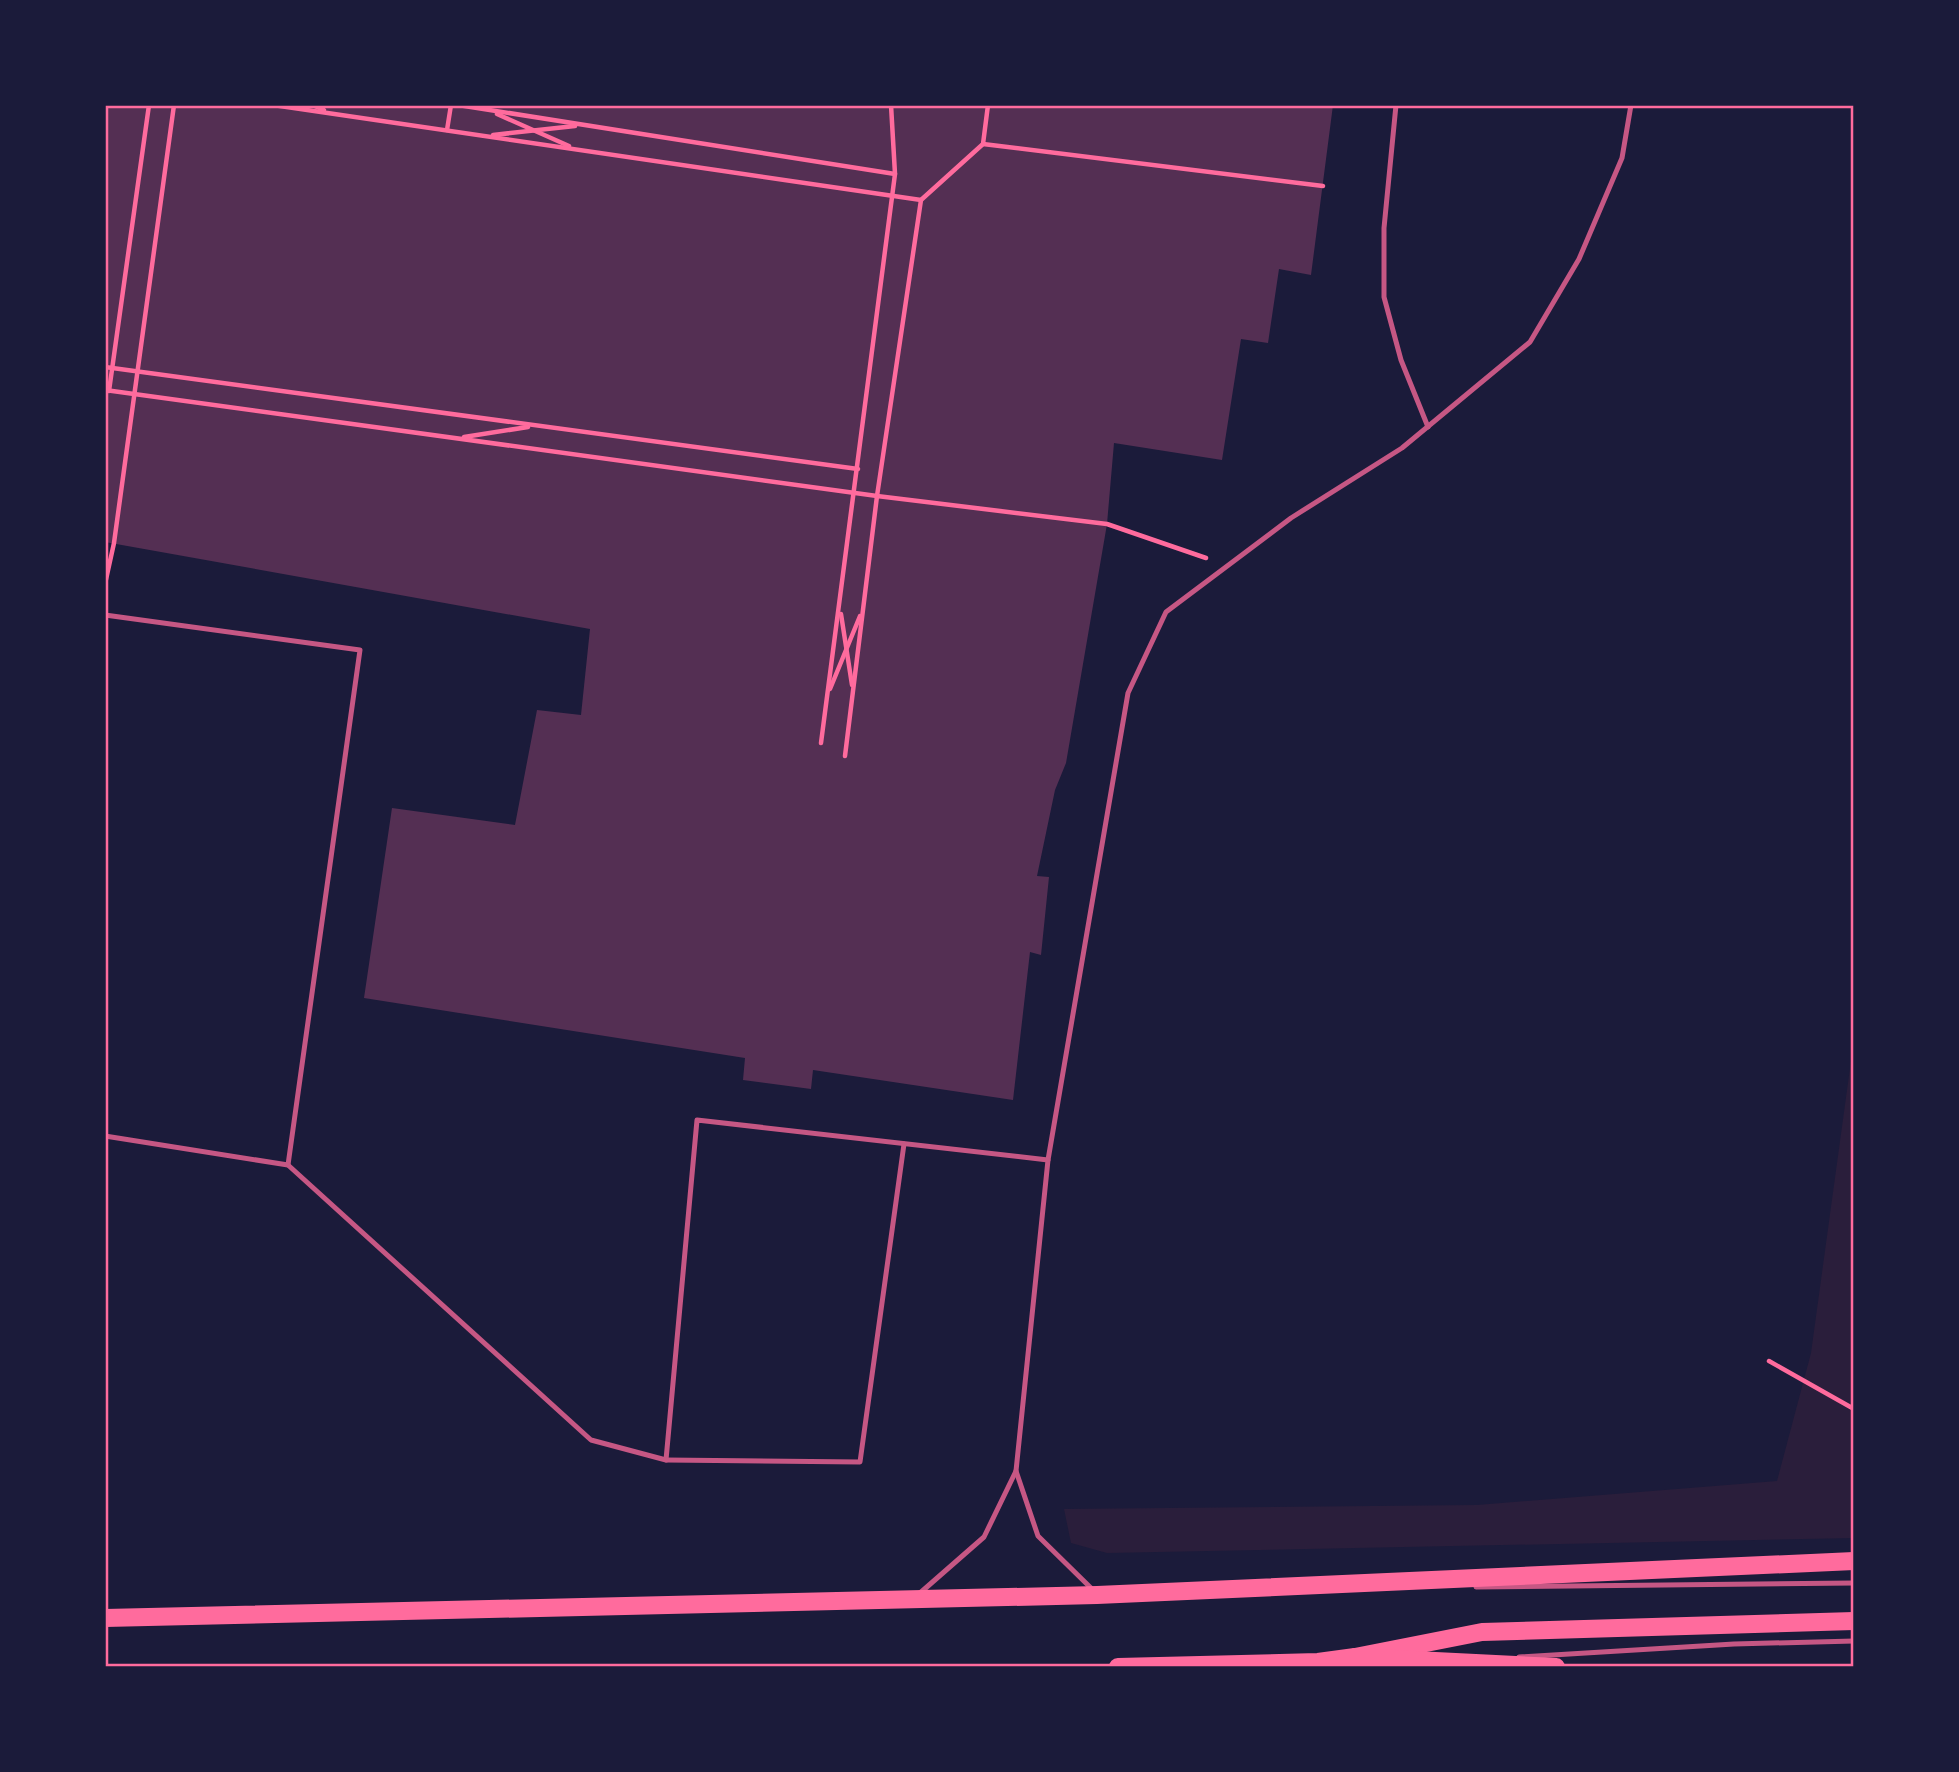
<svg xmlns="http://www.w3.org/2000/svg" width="1959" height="1772" font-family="'Source Serif 4',serif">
	<rect width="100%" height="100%" fill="#1b1b3a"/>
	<polygon fill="#2a1e3b" points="1854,1039 1854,1538 1107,1553 1071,1543 1064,1509 1477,1505 1777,1481 1811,1353"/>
	<polygon fill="#542f53" points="105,105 1333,105 1311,275 1279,269 1268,343 1241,339 1222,460 1114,443 1107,524 1066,763 1055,790 1037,876 1049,877 1041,955 1030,952 1013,1100 813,1070 811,1089 743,1080 745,1058 364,998 392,808 515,825 537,710 581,715 590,629 105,542"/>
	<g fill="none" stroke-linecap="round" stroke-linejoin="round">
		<g stroke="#ff6b9d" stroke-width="4.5">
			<polyline points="273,105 921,200 877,496 845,756"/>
			<polyline points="312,105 324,110"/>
			<polyline points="458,105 895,174"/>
			<polyline points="497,114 569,146"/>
			<polyline points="447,130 451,105"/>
			<polyline points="493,135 575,126"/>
			<polyline points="983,144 1323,186"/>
			<polyline points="921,200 983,144 988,105"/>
			<polyline points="105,367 858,469"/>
			<polyline points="105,390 877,496 1107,524 1206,558"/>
			<polyline points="109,391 149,105"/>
			<polyline points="464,437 528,427"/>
			<polyline points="105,584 114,543 174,105"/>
			<polyline points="841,614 852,685"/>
			<polyline points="830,689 860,616"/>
			<polyline points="821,743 895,174 891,105"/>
			<polyline points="1769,1361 1854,1409"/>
		</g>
		<g stroke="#c65784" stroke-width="5">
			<polyline points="1396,105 1384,228 1384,297 1401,360 1428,427"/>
			<polyline points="105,615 360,650 288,1165"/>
			<polyline points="105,1136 288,1165 591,1440 666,1460 697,1120 1048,1160 1016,1471 984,1537 920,1593"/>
			<polyline points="1048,1160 1128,693 1166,612 1291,518 1402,448 1530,342 1579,259 1622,158 1631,105"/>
			<polyline points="666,1460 860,1462 904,1144"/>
			<polyline points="1016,1471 1038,1536 1094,1591"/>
			<polyline points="1476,1587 1854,1583"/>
			<polyline points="1519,1657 1734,1644 1854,1641"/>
		</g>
		<g stroke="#ff6b9d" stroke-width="18">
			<polyline points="105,1618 1097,1595 1854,1561"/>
			<polyline points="1355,1657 1482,1632 1854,1621"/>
			<polyline points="1118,1667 1318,1662 1355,1657 1556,1667"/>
		</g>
	</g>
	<rect width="1959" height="1772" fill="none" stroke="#1b1b3a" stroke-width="214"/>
	<rect x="107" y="107" width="1745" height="1558" fill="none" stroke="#ff6b9d" stroke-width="2.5"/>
</svg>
